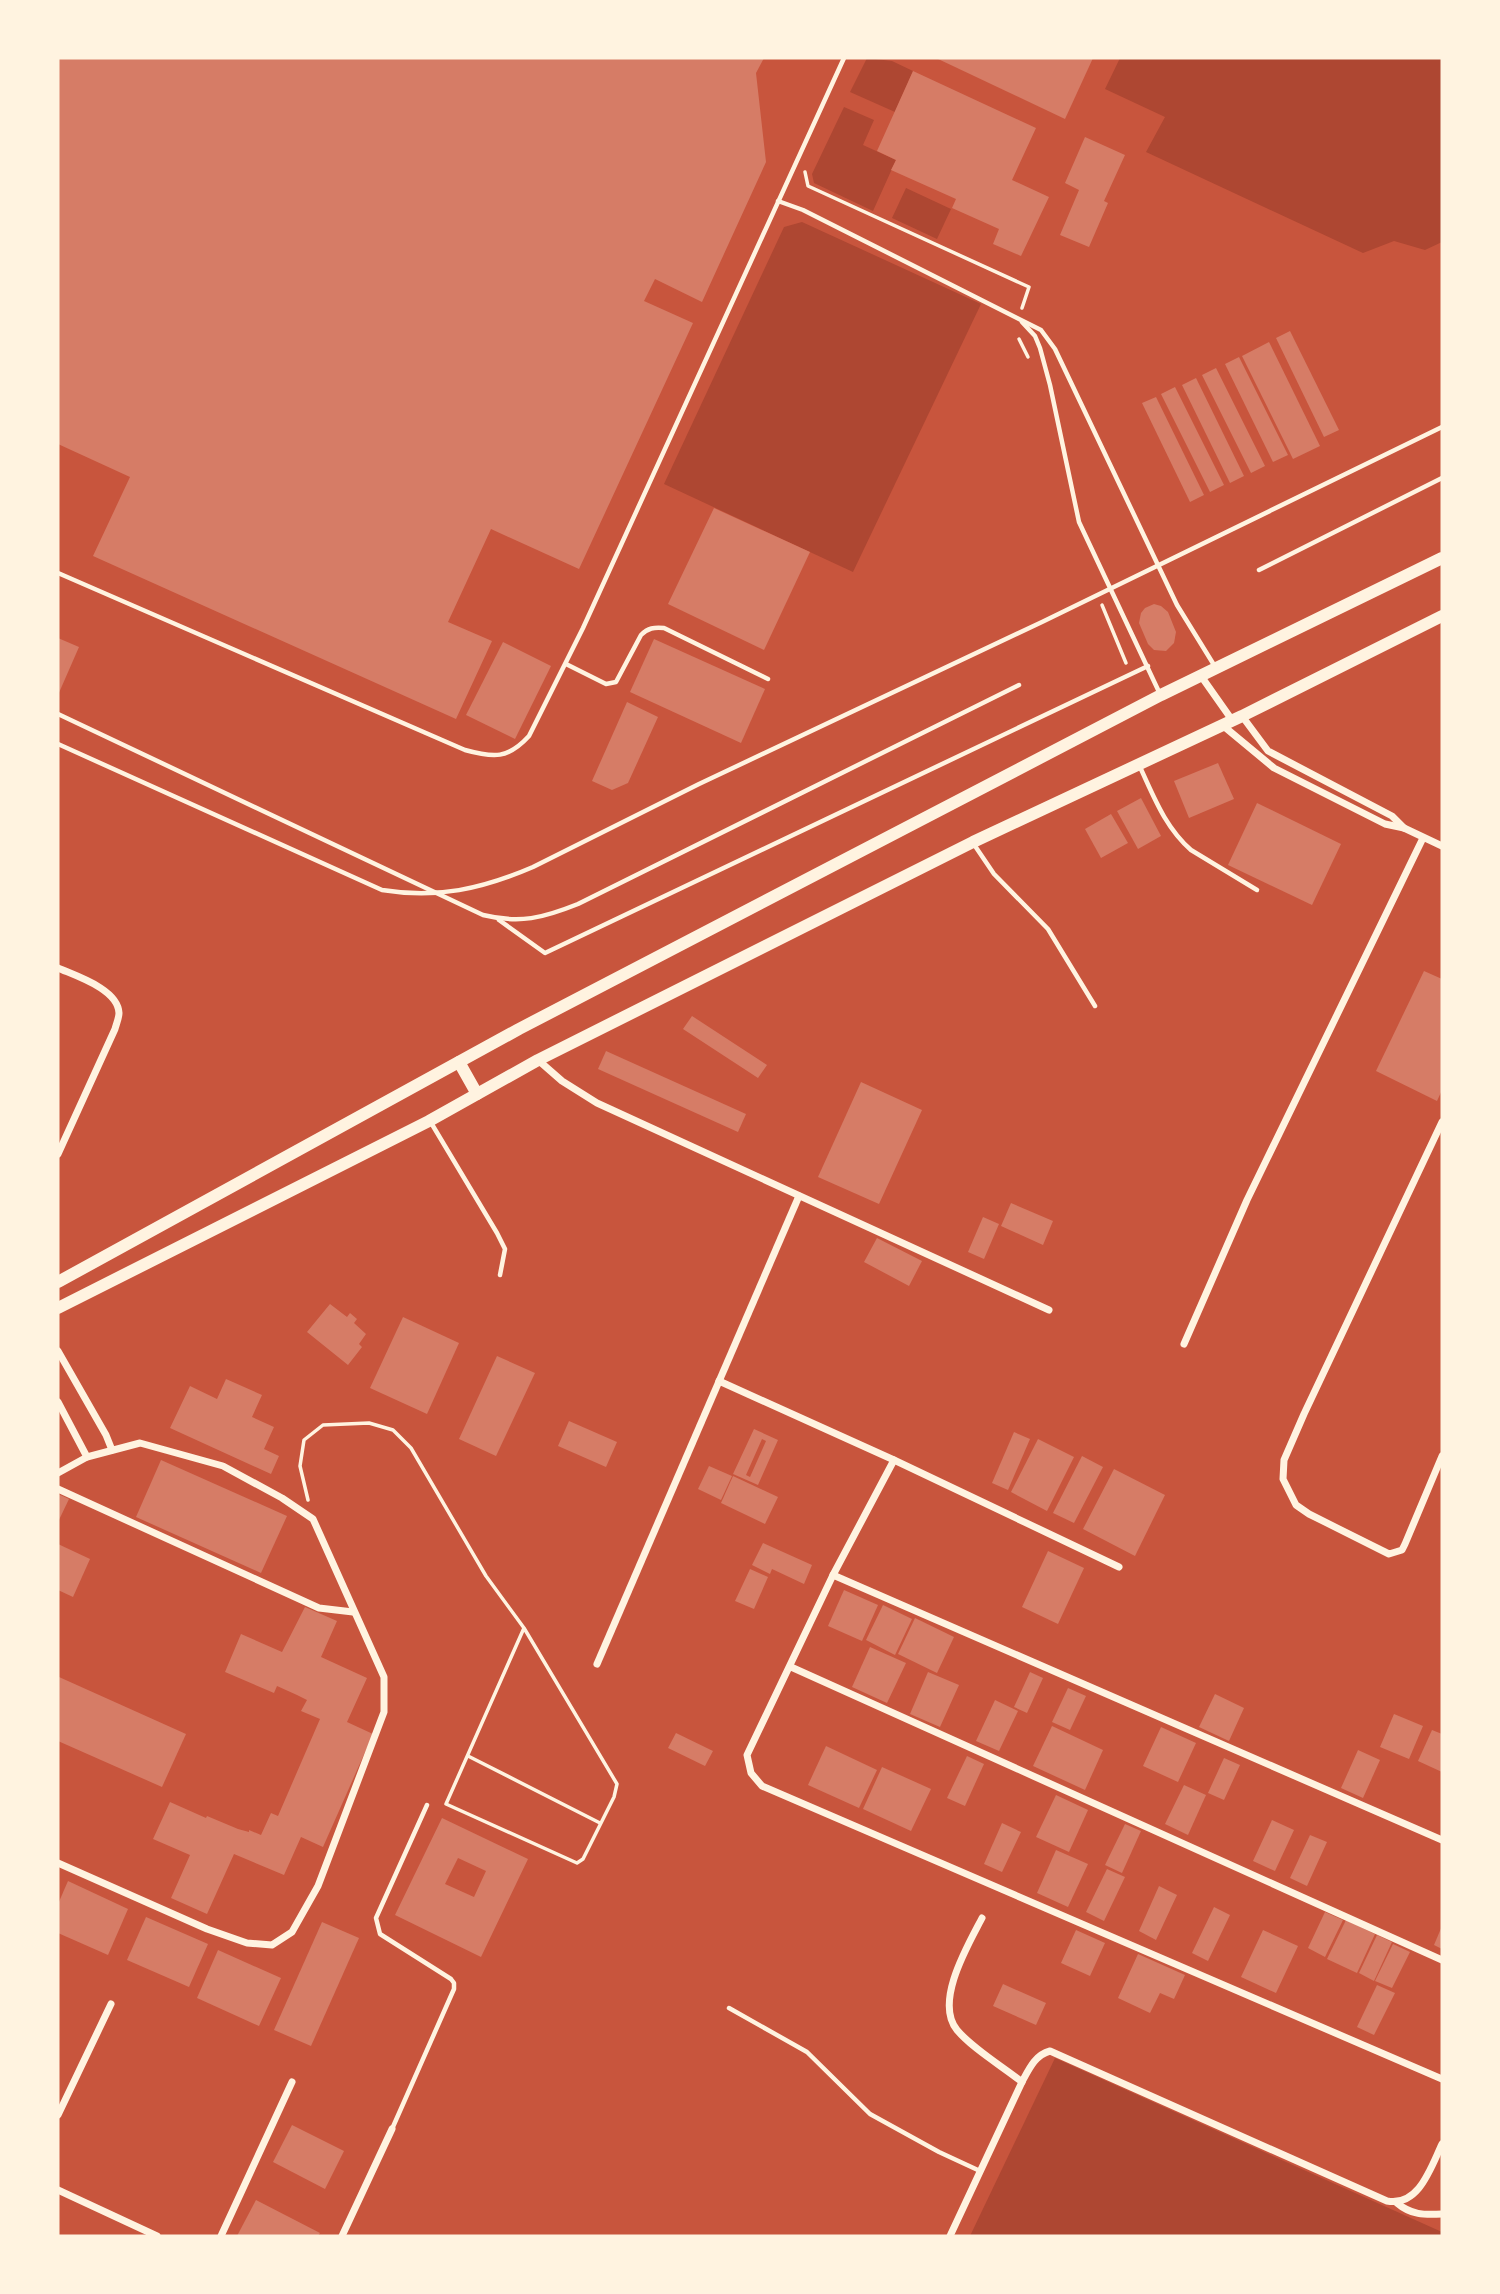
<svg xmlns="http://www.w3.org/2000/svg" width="1500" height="2294" font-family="'Alegreya Sans',sans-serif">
	<rect width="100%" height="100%" fill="#c8553d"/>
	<g fill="#ae4732">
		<polygon points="867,58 892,61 913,71 895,112 850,92"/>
		<polygon points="1120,58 1442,58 1442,242 1425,250 1394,241 1363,253 1146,152 1165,117 1105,89"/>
		<polygon points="844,107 874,120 863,145 896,160 873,211 814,183 812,174"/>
		<polygon points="906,188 951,209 937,239 892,218"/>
		<polygon points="802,222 981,304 853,572 664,484 784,227"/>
		<polygon points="1055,2058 1442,2232 1442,2236 970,2236"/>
	</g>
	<g fill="#d67c66" fill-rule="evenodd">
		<polygon points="58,58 764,58 756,73 766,162 702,302 655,279 644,301 693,323 579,569 491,529 448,622 492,641 456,719 93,556 130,477 58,444"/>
		<polygon points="936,58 1093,58 1065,119"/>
		<polygon points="913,71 1036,128 1012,180 1049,197 1021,256 993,244 999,229 952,208 956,199 891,170 896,160 877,151"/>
		<polygon points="1085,137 1125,155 1104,201 1108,203 1089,247 1060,235 1079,190 1065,183"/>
		<polygon points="1290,331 1339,430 1324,437 1276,338"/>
		<polygon points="1269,342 1320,446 1293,459 1242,356"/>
		<polygon points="1239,357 1288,455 1273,462 1225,364"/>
		<polygon points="1216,368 1265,466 1251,473 1202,375"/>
		<polygon points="1196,378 1244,476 1230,483 1182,385"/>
		<polygon points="1175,387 1224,485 1210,492 1161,394"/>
		<polygon points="1156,397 1204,495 1190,502 1142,403"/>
		<polygon points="714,508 810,552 764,650 668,604"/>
		<polygon points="1154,604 1161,606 1168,612 1176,632 1174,643 1166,651 1154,650 1148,644 1139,623 1141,613 1145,608"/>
		<polygon points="58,638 79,647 58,695"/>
		<polygon points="654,639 765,689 741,743 630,692"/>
		<polygon points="503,642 551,666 515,739 466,715"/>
		<polygon points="627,702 658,717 628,783 612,790 592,781"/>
		<polygon points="1218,763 1234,799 1189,818 1174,781"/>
		<polygon points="1141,798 1161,836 1138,849 1117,811"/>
		<polygon points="1257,803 1341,844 1312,905 1228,865"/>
		<polygon points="1111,814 1128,843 1101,858 1085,829"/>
		<polygon points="1424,971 1442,979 1442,1090 1437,1101 1376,1071"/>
		<polygon points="692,1016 767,1065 758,1078 683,1029"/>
		<polygon points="606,1051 746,1114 738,1132 598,1069"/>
		<polygon points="861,1082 922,1110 879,1204 818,1177"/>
		<polygon points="1011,1203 1053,1221 1043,1245 1001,1226"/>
		<polygon points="983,1217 999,1224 984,1259 968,1252"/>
		<polygon points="877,1238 922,1261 909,1286 864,1262"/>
		<polygon points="330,1304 347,1317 350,1313 357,1319 354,1323 366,1334 359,1344 362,1347 348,1365 307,1332"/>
		<polygon points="403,1317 459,1343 427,1414 370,1388"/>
		<polygon points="497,1356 535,1373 496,1456 459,1439"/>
		<polygon points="226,1379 262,1395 252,1417 274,1427 264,1449 279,1456 271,1474 170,1428 190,1386 217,1399"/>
		<polygon points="569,1421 617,1442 606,1467 558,1446"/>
		<path d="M754 1429 778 1440 758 1485 733 1474ZM762 1439 766 1441 750 1477 746 1475Z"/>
		<polygon points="1014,1432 1030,1439 1008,1490 992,1483"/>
		<polygon points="1038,1439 1074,1457 1047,1511 1011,1492"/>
		<polygon points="1082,1456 1103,1467 1074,1523 1053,1513"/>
		<polygon points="161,1460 287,1516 261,1573 136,1517"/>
		<polygon points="709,1466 732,1476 721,1500 698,1489"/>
		<polygon points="1114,1469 1165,1495 1135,1556 1083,1529"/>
		<polygon points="733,1476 778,1497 765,1524 721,1503"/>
		<polygon points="58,1494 69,1499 58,1522"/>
		<polygon points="763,1543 812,1565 804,1584 772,1569 770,1574 752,1565"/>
		<polygon points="58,1544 90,1559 73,1597 58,1590"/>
		<polygon points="1048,1551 1084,1568 1058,1624 1022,1607"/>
		<polygon points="750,1569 768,1577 754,1609 735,1601"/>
		<polygon points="844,1590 878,1605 862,1641 828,1626"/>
		<polygon points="883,1605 912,1619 895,1655 866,1640"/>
		<polygon points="305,1607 337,1621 321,1657 367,1678 347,1722 373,1734 323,1847 301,1837 284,1875 234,1854 207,1914 171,1898 190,1855 153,1839 170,1802 206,1818 207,1816 238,1829 249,1832 249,1830 261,1835 271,1813 278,1816 320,1719 301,1711 307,1700 297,1695 277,1686 274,1693 225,1672 241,1634 282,1652"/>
		<polygon points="915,1618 954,1637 937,1673 898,1654"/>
		<polygon points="870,1647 906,1663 887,1703 852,1687"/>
		<polygon points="928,1672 959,1685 940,1727 910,1714"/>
		<polygon points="1030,1672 1043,1678 1027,1713 1014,1707"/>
		<polygon points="59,1677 186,1734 162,1787 58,1741"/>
		<polygon points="1068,1688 1086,1696 1070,1730 1052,1722"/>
		<polygon points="1215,1694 1244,1708 1229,1741 1199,1727"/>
		<polygon points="995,1700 1018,1711 999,1751 976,1741"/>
		<polygon points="1394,1714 1423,1726 1409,1759 1380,1747"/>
		<polygon points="1052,1726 1103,1750 1085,1790 1033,1766"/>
		<polygon points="1161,1727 1196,1743 1178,1782 1143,1766"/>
		<polygon points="1432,1730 1442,1734 1442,1772 1418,1761"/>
		<polygon points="676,1733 713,1751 705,1766 668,1748"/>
		<polygon points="826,1746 877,1770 859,1808 808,1785"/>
		<polygon points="1358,1750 1380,1760 1363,1798 1341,1788"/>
		<polygon points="967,1756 984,1764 965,1806 947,1798"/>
		<polygon points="1224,1758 1240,1765 1224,1800 1208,1793"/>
		<polygon points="882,1767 931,1789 911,1831 863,1809"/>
		<polygon points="1184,1785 1206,1795 1188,1835 1165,1824"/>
		<polygon points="1056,1795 1088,1810 1069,1852 1036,1837"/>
		<path d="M442 1818 528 1859 481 1957 395 1915ZM458 1858 486 1871 474 1897 445 1884Z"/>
		<polygon points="1272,1820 1294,1830 1275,1871 1253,1861"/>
		<polygon points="1002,1823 1021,1832 1002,1872 984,1864"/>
		<polygon points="1125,1824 1141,1831 1122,1873 1105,1865"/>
		<polygon points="1310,1835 1327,1842 1307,1886 1290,1878"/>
		<polygon points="1056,1850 1088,1864 1068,1907 1037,1893"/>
		<polygon points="1107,1869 1125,1877 1104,1921 1086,1912"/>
		<polygon points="68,1881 128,1909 108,1955 58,1933 58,1904"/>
		<polygon points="1159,1886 1177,1895 1156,1940 1139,1931"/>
		<polygon points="1214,1907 1230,1915 1208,1961 1192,1953"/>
		<polygon points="1325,1912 1343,1920 1325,1957 1308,1948"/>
		<polygon points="146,1917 208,1944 189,1987 127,1960"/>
		<polygon points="1346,1920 1375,1934 1357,1973 1327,1959"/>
		<polygon points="322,1922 359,1938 311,2046 274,2030"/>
		<polygon points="1442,1926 1442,1949 1434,1945"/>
		<polygon points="1076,1930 1105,1943 1090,1976 1061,1963"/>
		<polygon points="1263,1930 1298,1946 1276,1993 1241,1977"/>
		<polygon points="1377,1935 1392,1942 1374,1981 1359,1973"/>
		<polygon points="1393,1944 1410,1952 1392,1988 1375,1981"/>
		<polygon points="218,1950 281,1978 259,2026 197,1998"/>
		<polygon points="1138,1954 1185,1975 1174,1999 1160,1993 1150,2013 1118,1998"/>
		<polygon points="1003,1984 1046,2003 1036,2025 993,2006"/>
		<polygon points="1377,1985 1395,1993 1374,2035 1357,2027"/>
		<polygon points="292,2125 344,2151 325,2189 273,2162"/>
		<polygon points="256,2200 320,2233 318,2236 237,2236"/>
	</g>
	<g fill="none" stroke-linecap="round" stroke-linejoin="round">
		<g stroke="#fff3e0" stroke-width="3.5">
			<polyline points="805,172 808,186 1029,287 1022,308"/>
			<polyline points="1019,339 1028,357"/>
			<polyline points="1102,605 1126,663"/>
			<polyline points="308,1500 300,1466 304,1440 323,1425 369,1423 393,1430 411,1448 486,1576 524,1628 617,1784 614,1797 583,1859 577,1863 446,1804 524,1628"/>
			<polyline points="468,1756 600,1823"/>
		</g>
		<g stroke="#fff3e0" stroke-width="4.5">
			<polyline points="778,201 803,210 1041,330 1055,349 1177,605 1214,665"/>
			<polyline points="1022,322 1035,336 1040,348 1050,385 1079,522 1160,694"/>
			<polyline points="1259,570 1442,478"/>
			<path d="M58 573 465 750C494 758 508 759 529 736L583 628 844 58"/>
			<path d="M566 664 606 684 616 682 641 635C648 628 654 627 664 628L768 679"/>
			<path d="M58 714 483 915C520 924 543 918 578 904L1019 685"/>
			<path d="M58 744 382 890C437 899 482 889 533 867L699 784 1042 622 1442 427"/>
			<path d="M1140 767C1154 797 1165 827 1191 850L1257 890"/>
			<polyline points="973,843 994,874 1048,929 1095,1006"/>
			<polyline points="499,920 545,953 1148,666"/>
			<polyline points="430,1121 497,1233 505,1249 500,1275"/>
			<polyline points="729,2008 807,2052 870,2114 939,2152 980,2171"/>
			<polyline points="392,2129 454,1989 454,1983 451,1979 380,1934 376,1918 427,1805"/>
		</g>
		<g stroke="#fff3e0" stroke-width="7">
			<polyline points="1201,676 1232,720"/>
			<polyline points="1242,716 1268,751 1392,816 1404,828"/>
			<polyline points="1221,724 1274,768 1385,824 1404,828 1442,846"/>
			<path d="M58 968C76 976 118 989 119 1013 119 1018 116 1025 115 1029L58 1154"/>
			<polyline points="538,1060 562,1081 597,1103 1049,1310"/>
			<polyline points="1442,1122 1304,1414 1284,1460 1283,1479 1296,1505 1309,1514 1389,1554 1402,1550 1405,1544 1442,1456"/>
			<polyline points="1184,1344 1247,1200 1423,838"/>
			<polyline points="58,1351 106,1435 112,1450"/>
			<polyline points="719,1381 894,1460 1119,1567"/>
			<polyline points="58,1402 87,1457"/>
			<polyline points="894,1460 833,1575 747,1755 751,1773 762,1786 1442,2079"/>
			<polyline points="58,1473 87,1457 140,1443 223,1466 282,1498 313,1519 384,1677 384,1712 318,1886 292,1932 272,1945 247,1943 207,1929 58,1863"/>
			<polyline points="58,1489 319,1608 353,1612"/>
			<polyline points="833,1575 1442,1840"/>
			<polyline points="597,1664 799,1196"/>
			<polyline points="791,1667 1442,1960"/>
			<path d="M982 1918C968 1945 934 2002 957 2030 973 2049 1002 2066 1022 2082"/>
			<polyline points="58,2115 111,2004"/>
			<polyline points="58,2190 157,2236"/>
			<path d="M1397 2203C1411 2215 1424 2215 1442 2214"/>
			<polyline points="221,2236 292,2082"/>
			<polyline points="342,2236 392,2129"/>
			<path d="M950 2236 1022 2082C1029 2069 1035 2055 1050 2051L1387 2201C1419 2207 1431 2167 1442 2144"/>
		</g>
		<g stroke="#fff3e0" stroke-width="12">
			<polyline points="459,1062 477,1094"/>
			<polyline points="58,1282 519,1029 1161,695 1442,558"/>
			<polyline points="58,1308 429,1121 538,1060 973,842 1242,716 1442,616"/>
		</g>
	</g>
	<rect width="1500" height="2294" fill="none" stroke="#fff3e0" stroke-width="119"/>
</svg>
